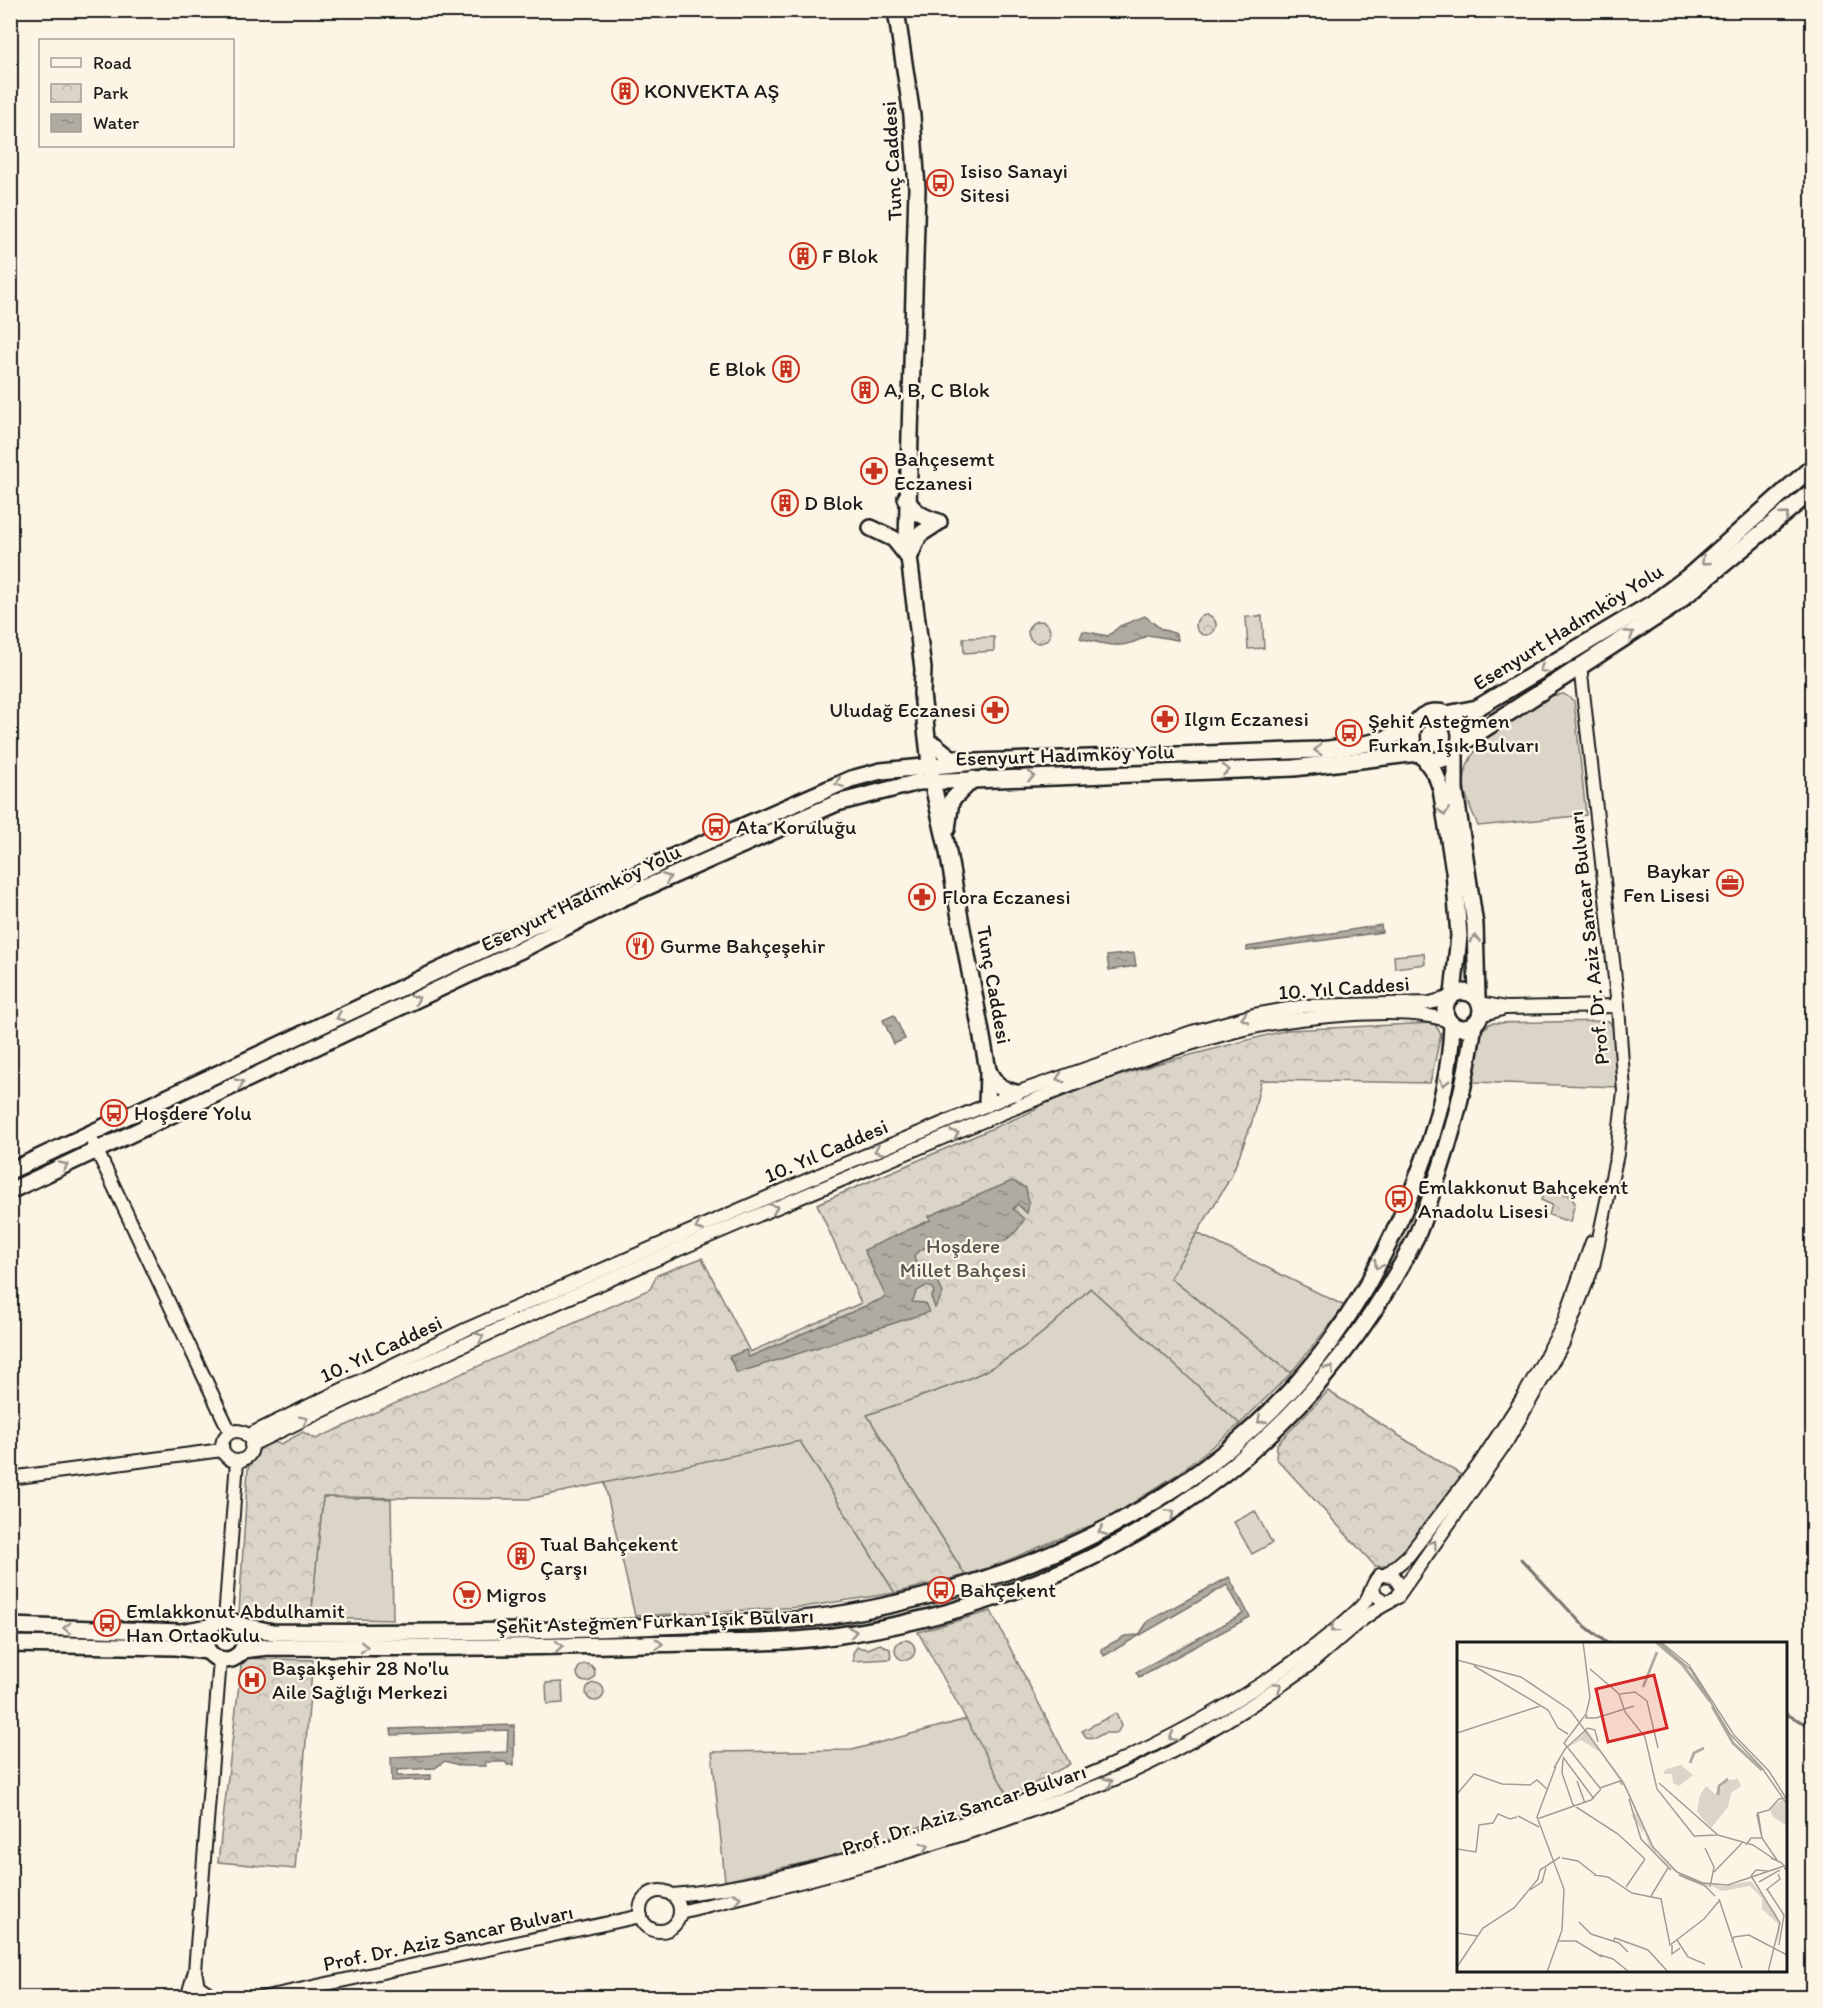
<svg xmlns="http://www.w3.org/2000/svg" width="1823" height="2008" font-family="Itim,sans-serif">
	<defs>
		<pattern id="park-crowns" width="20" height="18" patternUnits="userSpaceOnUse" patternTransform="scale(1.5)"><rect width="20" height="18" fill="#dbd5c8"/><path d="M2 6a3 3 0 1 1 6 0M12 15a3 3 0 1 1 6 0" fill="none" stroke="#bbb6ab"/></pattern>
		<pattern id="water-ripples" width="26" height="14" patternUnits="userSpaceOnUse" patternTransform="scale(1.5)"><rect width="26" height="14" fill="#b0aba1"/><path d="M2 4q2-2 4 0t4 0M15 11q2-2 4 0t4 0" fill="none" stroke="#8e8a82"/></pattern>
	</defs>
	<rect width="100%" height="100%" fill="#fcf5e5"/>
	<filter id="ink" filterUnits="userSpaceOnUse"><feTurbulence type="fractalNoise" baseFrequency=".0167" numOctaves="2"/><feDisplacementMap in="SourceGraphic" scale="12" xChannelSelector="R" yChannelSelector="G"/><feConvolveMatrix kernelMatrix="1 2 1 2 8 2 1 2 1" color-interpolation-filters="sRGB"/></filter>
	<g filter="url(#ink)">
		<g fill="#dbd5c8" stroke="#7c7872" stroke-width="1.5">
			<polygon points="1262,616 1264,648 1248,649 1246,617"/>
			<polygon points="994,637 994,651 964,653 963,638"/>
			<path d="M1564 694 1574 701 1586 815 1478 826C1474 815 1467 802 1465 791 1457 742 1517 718 1550 696Z"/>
			<polygon points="1424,953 1425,964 1395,968 1394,956"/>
			<polygon points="1609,1021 1615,1030 1619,1087 1473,1082 1481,1031 1491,1023"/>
			<polygon points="1197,1233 1345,1306 1291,1373 1170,1278"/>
			<path d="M1090 1288 1240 1424 1178 1474 1109 1518 996 1565 965 1575 867 1415C904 1401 945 1390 981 1373 1022 1353 1059 1321 1090 1288Z"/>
			<polygon points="800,1441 895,1593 803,1607 635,1616 604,1481"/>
			<polygon points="323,1497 391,1499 393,1620 311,1618"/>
			<polygon points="1255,1511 1272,1543 1252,1554 1234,1522"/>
			<polygon points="562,1682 563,1703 547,1704 546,1683"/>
			<polygon points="967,1719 1009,1797 833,1856 725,1881 712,1752 852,1750"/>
		</g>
		<g fill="url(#park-crowns)" stroke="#7c7872" stroke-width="1.5">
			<circle cx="1206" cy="625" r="10"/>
			<circle cx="1039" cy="632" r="11"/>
			<path d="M1434 1023 1441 1034 1430 1083 1261 1080 1252 1122 1231 1177 1170 1278 1291 1373 1240 1424 1090 1288C1059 1321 1022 1353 981 1373 945 1390 905 1401 867 1415L965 1575 895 1593 800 1441 529 1499 323 1497 311 1618 248 1617 239 1613 248 1469 255 1452 267 1441 281 1444 303 1432 316 1439 650 1289 657 1275 702 1258 750 1352 861 1303 817 1204 1035 1110 1046 1099 1160 1063 1287 1030Z"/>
			<polygon points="1544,1187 1569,1195 1575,1203 1570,1222 1549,1215 1552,1205 1541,1200"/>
			<polygon points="1328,1391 1463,1476 1392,1566 1375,1566 1276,1458 1277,1444"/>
			<polygon points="991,1611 1070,1764 1009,1797 918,1632"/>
			<circle cx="905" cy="1650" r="10"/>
			<polygon points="880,1644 890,1649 891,1659 853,1661 853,1653 857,1647 868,1649"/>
			<polygon points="242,1658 313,1660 295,1869 218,1862"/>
			<circle cx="586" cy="1673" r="9"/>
			<circle cx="595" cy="1692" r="9"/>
			<polygon points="1116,1713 1121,1726 1117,1733 1104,1733 1095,1738 1086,1737 1082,1731"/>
		</g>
		<g fill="url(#water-ripples)" stroke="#75726c" stroke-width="1.5">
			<path d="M1145 616 1161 629 1177 634 1178 640 1148 635C1123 651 1107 645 1080 638L1083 631 1108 636 1120 626Z"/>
			<polygon points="1381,925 1382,932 1247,951 1247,947"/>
			<polygon points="1134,953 1136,966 1109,970 1107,956"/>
			<polygon points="894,1015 905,1039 894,1044 883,1020"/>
			<path d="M1012 1181 1026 1188 1029 1204 1027 1213 1017 1204 1013 1209 1024 1219C999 1270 949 1224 914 1255L915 1261 938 1282 943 1293 935 1308 931 1297 934 1293 932 1288 926 1286 917 1291 912 1302 925 1303 929 1312 737 1373 729 1357 746 1350 749 1357 886 1297 864 1250 930 1220 929 1216Z"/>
			<polygon points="1229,1577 1250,1617 1139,1677 1136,1672 1243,1614 1227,1585 1104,1656 1101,1649 1125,1636 1139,1635 1148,1621"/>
			<polygon points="514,1725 514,1765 507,1765 506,1762 485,1762 486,1766 462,1766 445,1761 435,1768 397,1770 397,1776 431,1775 431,1779 392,1781 391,1757 507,1752 508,1730 392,1735 391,1729"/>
		</g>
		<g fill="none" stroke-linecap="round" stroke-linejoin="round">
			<g stroke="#75726c" stroke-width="3">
				<polyline points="1521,1559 1580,1622 1608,1644"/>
				<polyline points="1786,1714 1806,1724 1812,1730"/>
			</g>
			<defs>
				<g id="minor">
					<polyline points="1480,1003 1506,1008 1618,1006"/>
					<polyline points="1480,1015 1502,1009"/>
					<polyline points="90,1136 230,1432"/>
					<circle cx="237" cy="1446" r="15"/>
					<polyline points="247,1436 467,1329 835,1168 1016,1093 1192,1032 1254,1015 1305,1006 1430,1003 1448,998"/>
					<path d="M251 1445C456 1346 665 1253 875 1166 996 1116 1117 1061 1244 1029 1290 1018 1406 1004 1448 1021"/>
					<polyline points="10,1478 222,1450"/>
					<polyline points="1387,1574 1408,1556 1478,1466 1524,1396 1562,1327 1592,1242"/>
					<polyline points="1400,1593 1507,1441 1563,1343 1593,1266 1617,1154 1624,1091 1618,1006 1580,665"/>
					<polyline points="225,1619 237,1461"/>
					<circle cx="660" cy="1911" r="20"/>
					<path d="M673 1895C746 1889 819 1868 889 1847 1034 1802 1175 1748 1299 1658 1314 1647 1354 1616 1365 1602 1371 1594 1372 1582 1380 1575L1394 1576 1401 1588 1398 1597 1386 1602 1375 1595 1373 1586"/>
					<path d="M680 1912C796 1884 911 1854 1024 1813 1071 1796 1118 1780 1162 1757 1211 1731 1260 1701 1305 1668 1333 1646 1358 1618 1390 1602"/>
					<polyline points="195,1971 220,1660"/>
					<polyline points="187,1998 195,1971 198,1986 216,1998"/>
					<polyline points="262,1998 641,1916"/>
				</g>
				<g id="major">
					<path d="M896 10 912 116 917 188 907 541 923 669 922 694 932 781 947 847 988 1070C994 1084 1001 1089 1016 1093"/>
					<path d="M871 528 894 539 909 558 919 535 939 522C923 517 914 513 906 498"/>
					<circle cx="1436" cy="736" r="24"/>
					<polyline points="1447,714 1477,708 1653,603 1689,576 1812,467"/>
					<polyline points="935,745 950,757 967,761"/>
					<polyline points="1458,746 1672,607 1812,491"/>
					<polyline points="1455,752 1455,790 1475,925 1477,998"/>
					<polyline points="1424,758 1436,775 1441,789 1454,871 1459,936 1453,994"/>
					<polyline points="947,829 951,801 973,779"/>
					<circle cx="1463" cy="1010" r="18"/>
					<polyline points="987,1104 988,1073"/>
					<path d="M10 1171 555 916 668 859 851 779 881 771 976 762 1319 750C1353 746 1385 744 1414 725"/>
					<polyline points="10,1191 519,951 620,899 837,803 919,782 1294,768 1418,753"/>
					<circle cx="225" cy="1640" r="20"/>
					<path d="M239 1625 273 1632C395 1633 517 1633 639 1627 708 1623 779 1625 848 1613 1058 1576 1259 1476 1367 1285 1409 1210 1449 1111 1452 1025"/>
					<polyline points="10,1626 181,1632 209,1627"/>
					<polyline points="10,1644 176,1647 207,1651"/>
					<path d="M242 1650 268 1647C393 1648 518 1648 643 1644 707 1642 770 1645 834 1636 1082 1601 1302 1465 1416 1237 1423 1222 1428 1204 1434 1187 1453 1134 1466 1081 1474 1024"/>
				</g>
			</defs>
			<use href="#minor" stroke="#1c1c1c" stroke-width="16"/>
			<use href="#major" stroke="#1c1c1c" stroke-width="20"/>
			<use href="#minor" stroke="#fcf5e5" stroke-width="12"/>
			<use href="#major" stroke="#fcf5e5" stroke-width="15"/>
		</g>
		<defs><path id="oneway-chevron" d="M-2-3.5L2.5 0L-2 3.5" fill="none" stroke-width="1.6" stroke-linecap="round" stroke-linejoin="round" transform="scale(1.5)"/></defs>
		<g stroke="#97938b">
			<use href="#oneway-chevron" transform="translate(1785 516) rotate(-41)"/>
			<use href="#oneway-chevron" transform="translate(1705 561) rotate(139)"/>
			<use href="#oneway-chevron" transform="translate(1630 634) rotate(-33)"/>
			<use href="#oneway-chevron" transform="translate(1543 669) rotate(150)"/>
			<use href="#oneway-chevron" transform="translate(1318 750) rotate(176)"/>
			<use href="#oneway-chevron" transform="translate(1226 770) rotate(-2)"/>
			<use href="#oneway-chevron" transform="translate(1031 776) rotate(-2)"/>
			<use href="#oneway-chevron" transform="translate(839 783) rotate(159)"/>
			<use href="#oneway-chevron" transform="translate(1444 812) rotate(81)"/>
			<use href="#oneway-chevron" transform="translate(667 878) rotate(-23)"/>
			<use href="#oneway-chevron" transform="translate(1475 939) rotate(-92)"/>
			<use href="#oneway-chevron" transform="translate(416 999) rotate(-25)"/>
			<use href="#oneway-chevron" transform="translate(340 1017) rotate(155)"/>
			<use href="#oneway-chevron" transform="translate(1245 1018) rotate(165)"/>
			<use href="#oneway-chevron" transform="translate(1060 1078) rotate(162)"/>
			<use href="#oneway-chevron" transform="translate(1444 1082) rotate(103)"/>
			<use href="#oneway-chevron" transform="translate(240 1083) rotate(-25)"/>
			<use href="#oneway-chevron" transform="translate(955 1134) rotate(-22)"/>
			<use href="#oneway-chevron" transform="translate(878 1150) rotate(157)"/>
			<use href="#oneway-chevron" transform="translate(64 1166) rotate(-25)"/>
			<use href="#oneway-chevron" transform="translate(774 1208) rotate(-23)"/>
			<use href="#oneway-chevron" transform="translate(699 1227) rotate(156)"/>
			<use href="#oneway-chevron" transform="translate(1378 1265) rotate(120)"/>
			<use href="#oneway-chevron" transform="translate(480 1337) rotate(-24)"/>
			<use href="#oneway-chevron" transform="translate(1330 1369) rotate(-53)"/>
			<use href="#oneway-chevron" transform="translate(304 1420) rotate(-26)"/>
			<use href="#oneway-chevron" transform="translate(1261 1420) rotate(137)"/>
			<use href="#oneway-chevron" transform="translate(1171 1513) rotate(-34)"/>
			<use href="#oneway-chevron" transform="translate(1102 1531) rotate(158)"/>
			<use href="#oneway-chevron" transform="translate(1433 1544) rotate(-54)"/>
			<use href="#oneway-chevron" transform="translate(67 1628) rotate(-178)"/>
			<use href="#oneway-chevron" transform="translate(1334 1629) rotate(140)"/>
			<use href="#oneway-chevron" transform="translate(853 1632) rotate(-10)"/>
			<use href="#oneway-chevron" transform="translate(659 1644) rotate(-1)"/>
			<use href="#oneway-chevron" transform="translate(559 1646) rotate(-2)"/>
			<use href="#oneway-chevron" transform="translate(364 1647)"/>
			<use href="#oneway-chevron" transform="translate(1278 1686) rotate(-34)"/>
			<use href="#oneway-chevron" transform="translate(1173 1737) rotate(151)"/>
			<use href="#oneway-chevron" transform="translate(1109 1782) rotate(-25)"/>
			<use href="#oneway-chevron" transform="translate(925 1847) rotate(-16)"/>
			<use href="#oneway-chevron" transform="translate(737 1898) rotate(-14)"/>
		</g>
	</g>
	<defs>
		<symbol id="building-ring" viewBox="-11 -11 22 22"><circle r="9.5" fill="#fcf5e5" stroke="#c8321e" stroke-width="1.5"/><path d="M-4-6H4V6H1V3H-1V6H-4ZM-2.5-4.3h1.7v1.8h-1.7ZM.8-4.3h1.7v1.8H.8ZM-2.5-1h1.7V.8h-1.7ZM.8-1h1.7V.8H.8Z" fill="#c8321e"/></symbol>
		<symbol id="bus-ring" viewBox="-11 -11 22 22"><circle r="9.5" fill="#fcf5e5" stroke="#c8321e" stroke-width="1.5"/><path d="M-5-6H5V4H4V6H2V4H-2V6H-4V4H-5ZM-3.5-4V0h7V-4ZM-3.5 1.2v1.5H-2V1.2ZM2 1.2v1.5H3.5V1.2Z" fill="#c8321e"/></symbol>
		<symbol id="pharmacy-ring" viewBox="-11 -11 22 22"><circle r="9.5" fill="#fcf5e5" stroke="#c8321e" stroke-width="1.5"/><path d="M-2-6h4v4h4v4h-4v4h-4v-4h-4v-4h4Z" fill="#c8321e"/></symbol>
		<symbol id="office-ring" viewBox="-11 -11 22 22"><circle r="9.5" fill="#fcf5e5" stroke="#c8321e" stroke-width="1.5"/><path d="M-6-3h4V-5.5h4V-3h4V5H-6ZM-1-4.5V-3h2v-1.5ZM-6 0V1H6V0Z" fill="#c8321e"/></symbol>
		<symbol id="restaurant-ring" viewBox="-11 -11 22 22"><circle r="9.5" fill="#fcf5e5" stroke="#c8321e" stroke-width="1.5"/><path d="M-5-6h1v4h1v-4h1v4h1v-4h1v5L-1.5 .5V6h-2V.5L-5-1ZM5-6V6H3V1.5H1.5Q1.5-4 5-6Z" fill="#c8321e"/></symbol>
		<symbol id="supermarket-ring" viewBox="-11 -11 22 22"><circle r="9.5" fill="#fcf5e5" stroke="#c8321e" stroke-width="1.5"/><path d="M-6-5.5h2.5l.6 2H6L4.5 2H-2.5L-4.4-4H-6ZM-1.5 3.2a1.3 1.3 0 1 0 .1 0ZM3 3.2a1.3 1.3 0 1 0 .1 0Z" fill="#c8321e"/></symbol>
		<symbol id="hospital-ring" viewBox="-11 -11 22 22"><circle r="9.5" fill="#fcf5e5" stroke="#c8321e" stroke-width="1.5"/><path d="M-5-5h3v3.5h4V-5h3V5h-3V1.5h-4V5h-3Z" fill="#c8321e"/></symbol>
	</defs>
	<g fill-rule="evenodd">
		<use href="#building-ring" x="610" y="76" width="30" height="30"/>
		<use href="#bus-ring" x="925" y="168" width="30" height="30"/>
		<use href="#building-ring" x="788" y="241" width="30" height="30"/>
		<use href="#building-ring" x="771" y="354" width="30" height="30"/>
		<use href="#building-ring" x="850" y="375" width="30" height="30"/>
		<use href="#pharmacy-ring" x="859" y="456" width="30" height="30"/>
		<use href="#building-ring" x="770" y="488" width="30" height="30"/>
		<use href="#pharmacy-ring" x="980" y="695" width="30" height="30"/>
		<use href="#pharmacy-ring" x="1150" y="704" width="30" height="30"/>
		<use href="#bus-ring" x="1334" y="718" width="30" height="30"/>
		<use href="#bus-ring" x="701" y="812" width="30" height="30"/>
		<use href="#office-ring" x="1715" y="868" width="30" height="30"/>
		<use href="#pharmacy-ring" x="907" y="882" width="30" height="30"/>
		<use href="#restaurant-ring" x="625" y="931" width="30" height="30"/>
		<use href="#bus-ring" x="99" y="1098" width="30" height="30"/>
		<use href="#bus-ring" x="1384" y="1184" width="30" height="30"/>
		<use href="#building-ring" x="506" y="1541" width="30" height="30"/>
		<use href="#bus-ring" x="926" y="1575" width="30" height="30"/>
		<use href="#supermarket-ring" x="452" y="1580" width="30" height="30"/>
		<use href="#bus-ring" x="92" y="1608" width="30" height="30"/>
		<use href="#hospital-ring" x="237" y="1665" width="30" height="30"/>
	</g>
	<g text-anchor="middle" stroke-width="5" stroke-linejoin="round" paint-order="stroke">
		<g font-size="21" fill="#1c1c1c" stroke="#fcf5e5" text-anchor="start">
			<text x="644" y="98">KONVEKTA AŞ</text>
			<text x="960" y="178">Isiso Sanayi<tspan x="960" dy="24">Sitesi</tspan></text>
			<text x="822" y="263">F Blok</text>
			<text x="766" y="376" text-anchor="end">E Blok</text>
			<text x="884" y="397">A, B, C Blok</text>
			<text x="894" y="466">Bahçesemt<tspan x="894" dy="24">Eczanesi</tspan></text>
			<text x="804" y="510">D Blok</text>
			<text x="976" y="717" text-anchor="end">Uludağ Eczanesi</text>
			<text x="1184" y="726">Ilgın Eczanesi</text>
			<text x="1368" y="728">Şehit Asteğmen<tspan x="1368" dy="24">Furkan Işık Bulvarı</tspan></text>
			<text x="736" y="834">Ata Koruluğu</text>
			<text x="1710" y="878" text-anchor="end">Baykar<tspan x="1710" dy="24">Fen Lisesi</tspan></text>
			<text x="942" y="904">Flora Eczanesi</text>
			<text x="660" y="953">Gurme Bahçeşehir</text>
			<text x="134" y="1120">Hoşdere Yolu</text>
			<text x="1418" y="1194">Emlakkonut Bahçekent<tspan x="1418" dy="24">Anadolu Lisesi</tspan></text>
			<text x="540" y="1551">Tual Bahçekent<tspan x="540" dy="24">Çarşı</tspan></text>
			<text x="960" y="1597">Bahçekent</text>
			<text x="486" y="1602">Migros</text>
			<text x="126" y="1618">Emlakkonut Abdulhamit<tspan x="126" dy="24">Han Ortaokulu</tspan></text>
			<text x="272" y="1675">Başakşehir 28 No'lu<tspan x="272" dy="24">Aile Sağlığı Merkezi</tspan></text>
		</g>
		<g font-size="21" fill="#1c1c1c" stroke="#fcf5e5">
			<text transform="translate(892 161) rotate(-93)" y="7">Tunç Caddesi</text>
			<text transform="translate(1568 627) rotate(-32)" y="7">Esenyurt Hadımköy Yolu</text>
			<text transform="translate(1065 755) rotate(-2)" y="7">Esenyurt Hadımköy Yolu</text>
			<text transform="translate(581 898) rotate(-26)" y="7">Esenyurt Hadımköy Yolu</text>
			<text transform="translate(1589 938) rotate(-96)" y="7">Prof. Dr. Aziz Sancar Bulvarı</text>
			<text transform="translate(994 985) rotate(80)" y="7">Tunç Caddesi</text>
			<text transform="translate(1344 988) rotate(-4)" y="7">10. Yıl Caddesi</text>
			<text transform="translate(826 1151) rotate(-23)" y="7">10. Yıl Caddesi</text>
			<text transform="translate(381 1349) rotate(-25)" y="7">10. Yıl Caddesi</text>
			<text transform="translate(655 1621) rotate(-2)" y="7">Şehit Asteğmen Furkan Işık Bulvarı</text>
			<text transform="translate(964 1810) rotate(-18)" y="7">Prof. Dr. Aziz Sancar Bulvarı</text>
			<text transform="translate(448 1938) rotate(-12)" y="7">Prof. Dr. Aziz Sancar Bulvarı</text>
		</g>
		<g font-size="21" fill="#555450" stroke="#fcf5e5">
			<text x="963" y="1253">Hoşdere<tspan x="963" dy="24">Millet Bahçesi</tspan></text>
		</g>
	</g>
	<g transform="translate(1457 1642)">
		<rect width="330" height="330" fill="#fcf5e5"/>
		<path d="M130 88 170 146 200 212 221 231 236 238 267 244 294 239 320 273 323 288 320 302 321 282 305 267V256L293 244 265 249 253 243 250 246 228 237 205 220 192 204 187 188 182 192 185 189 174 173 179 171 170 149 143 110 124 98 113 104ZM224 123 236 133 222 144 216 141 215 132H206L209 127ZM281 137 284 144 274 151 271 165 254 186 240 170 243 153 249 144 258 152 271 138Z" fill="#dbd5c8"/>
		<path d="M327 156 330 163V184L316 175 313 167Z" fill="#dbd5c8"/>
		<path fill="none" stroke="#b0aba1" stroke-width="3" d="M199 0 225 22 253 59M186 45 200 10M255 64 276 101 305 128M233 121 237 111 247 106M261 153 262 144 271 137"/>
		<path fill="none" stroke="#a29e95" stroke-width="1.5" d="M126 0 133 55 129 72 107 101 143 146M202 0 234 28 273 92 305 126 330 162M204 0 232 23 277 93 312 129 329 156M0 18 64 35 113 68 166 140 196 205 220 230 246 241 271 243 330 223M17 24 91 68 101 86 111 92M133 27 154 45M152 43 162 52 168 70 188 95 200 147 238 195M163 52 178 50 190 59 201 106M130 73 129 76H139L177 64M0 91 83 64M106 115 137 157M106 117 105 131 116 163 161 192 188 217M97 126 108 107 131 86 138 88 141 100M120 139 128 161M202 141 261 193 296 203 317 217M143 146 163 139 165 143M0 152 17 132 45 142 73 143 80 138 90 147M172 157 184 197 214 228M301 171 312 168 322 157 330 156M61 174 82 185M80 177 134 158 144 147M238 194 260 193M305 196 300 173 301 170 305 196M305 196 320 218M289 203 294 196H306M248 206 257 225 253 245M0 207 19 210 22 183 36 181 41 172 53 177 60 175M105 216 121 219 140 234M314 216 325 221 330 230M257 230 285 201M137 233 151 235 175 251 204 257 213 303 247 277 262 259M222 233 247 243 258 254M302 240 323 228M169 245 188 217M310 247 327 273 322 303M73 248 85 240 89 226M309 248 323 237 321 232M194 254 211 226M262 257 285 326M122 280 134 292 162 301 171 310M0 291 20 294M220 298 231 315 248 322M102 299H119L145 315M156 300 158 296 191 308 211 330M275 300 277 295 292 293 330 313M215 303V312L223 306M143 313 156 317 172 330M0 325 26 286 57 266 81 237 83 228 103 215M90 330 105 288 107 247 80 175 99 124M311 330 323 281 294 234 299 228 311 229"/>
		<path fill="#d62828" fill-opacity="0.15" stroke="#d62828" stroke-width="3" d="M197 33 210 86 151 100 139 47Z"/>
		<rect width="330" height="330" fill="none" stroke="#1c1c1c" stroke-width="3"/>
	</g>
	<rect width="1823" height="2008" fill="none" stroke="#fcf5e5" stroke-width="36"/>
	<rect x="18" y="18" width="1787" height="1972" fill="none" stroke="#1c1c1c" stroke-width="2" filter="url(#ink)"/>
	<rect x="39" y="39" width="195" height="108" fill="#fcf5e5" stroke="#a29e95" stroke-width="1.5"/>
	<rect x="51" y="58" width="30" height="9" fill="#fcf5e5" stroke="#a29e95" stroke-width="1.5"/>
	<text x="93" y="69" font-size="18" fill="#1c1c1c">Road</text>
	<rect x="51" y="84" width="30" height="18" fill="url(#park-crowns)" stroke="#a29e95" stroke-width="1.5"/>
	<text x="93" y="99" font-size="18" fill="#1c1c1c">Park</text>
	<rect x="51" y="114" width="30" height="18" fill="url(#water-ripples)" stroke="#a29e95" stroke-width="1.5"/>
	<text x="93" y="129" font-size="18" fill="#1c1c1c">Water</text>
</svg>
